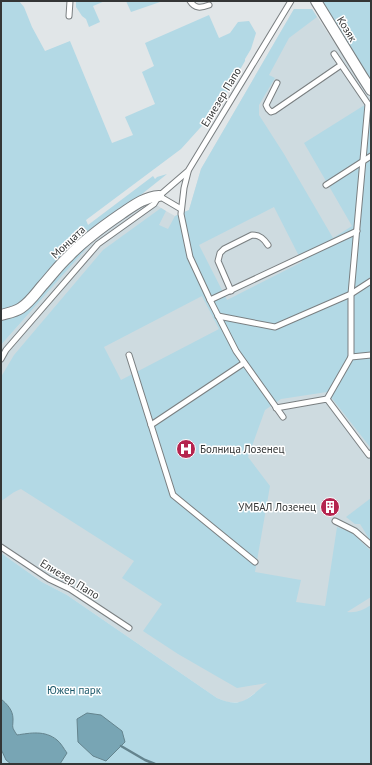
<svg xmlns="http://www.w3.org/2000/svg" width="372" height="765" font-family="'PT Sans',sans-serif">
	<rect width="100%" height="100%" fill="#e1e6e8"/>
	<polygon fill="#cedbe0" points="294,9 312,9 371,98 371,668 268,683 243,702 227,702 217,698 67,595 42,582 1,553 1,345 93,241 150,201 166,211 175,216 189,210 201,169"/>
	<g fill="#b3d9e5" fill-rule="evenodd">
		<polygon points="1,1 19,1 24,7 32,27 45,51 70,41 112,143 133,135 125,117 155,104 142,72 154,66 145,43 209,15 219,38 230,33 238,22 249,21 256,33 251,49 245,59 245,61 218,108 181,149 86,220 88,225 153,176 155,179 157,177 167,174 137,198 90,231 150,201 93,241 1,345"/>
		<polygon points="76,1 105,1 93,6 100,22 89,27 86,19 82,16 76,7"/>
		<polygon points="126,1 163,1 131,12"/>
		<polygon points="320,1 371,1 371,82"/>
		<path d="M294 9H312L317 17 289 38 269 75 275 78 259 105V115L284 154 333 238 352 226 304 143 371 101V446L370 447 327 392 281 399 265 410 248 457 270 486 255 572 301 580 296 602 325 606 337 527 351 532 371 551V597L347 612C357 613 363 610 371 605V764H1V553L42 582 67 595 217 698C242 709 248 698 267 683L237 688 178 654 143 631 162 604 122 578 134 561 21 489C14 491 8 497 1 501V377L14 355 103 250 161 208 166 211 159 225 168 229 175 216 189 210 201 169ZM274 207 302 262 227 300 199 245ZM202 296 219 329 121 380 104 347Z"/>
		<path d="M371 498V542C367 536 364 530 360 524H355L346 517Z"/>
	</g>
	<g fill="#78a5b4" stroke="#64848e">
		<path d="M1 699C7 704 13 710 13 719 13 728 11 726 17 735 30 733 45 730 57 740 61 743 64 749 67 753L60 764H11L6 760 1 749Z"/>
		<polygon points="87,713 101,715 122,731 125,742 106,761 93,756 78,742 77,719"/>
	</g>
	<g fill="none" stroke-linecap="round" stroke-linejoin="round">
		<polyline stroke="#64848e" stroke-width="2.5" points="121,746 145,760 155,764"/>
		<defs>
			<g id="lane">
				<path d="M190 1C195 9 201 8 209 5"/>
				<polyline points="69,16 70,1"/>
				<polyline points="334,54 368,104 351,294 351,357"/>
				<polyline points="277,83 266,105 268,109 271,112 274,111 341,65"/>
				<polyline points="188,172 184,188 181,214 190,257 210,300 236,351 283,417"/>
				<polyline points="326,185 371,156"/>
				<polyline points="159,196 181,209"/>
				<path d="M231 291 218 261 220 253 224 249 252 235C260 235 264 239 268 245"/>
				<polyline points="210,300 357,231"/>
				<polyline points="218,316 275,327 351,294 371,281"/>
				<polyline points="129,355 173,495 255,562"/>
				<polyline points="1,359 6,350 98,244 154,204 159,196 188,171 291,1"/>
				<polyline points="327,399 351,357 371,355"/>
				<polyline points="276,408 327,399 369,455 371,453"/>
				<polyline points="151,425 244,363"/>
				<polyline points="335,521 355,531 371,545"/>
				<polyline points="1,547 49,579 70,589 129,628"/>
			</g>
			<g id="street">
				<polyline points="316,1 362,76 371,90"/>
				<path d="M1 315C8 313 15 312 21 308 30 302 36 293 42 286 51 276 59 265 69 256 84 240 102 227 121 214 133 206 144 197 159 196"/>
			</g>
		</defs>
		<use href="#lane" stroke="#7a7f81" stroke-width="7"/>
		<use href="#street" stroke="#7a7f81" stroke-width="12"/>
		<use href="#lane" stroke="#fff" stroke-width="5"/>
		<use href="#street" stroke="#fff" stroke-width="10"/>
	</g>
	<defs>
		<symbol id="hospital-disc" viewBox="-11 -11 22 22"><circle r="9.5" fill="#b5244e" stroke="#fff"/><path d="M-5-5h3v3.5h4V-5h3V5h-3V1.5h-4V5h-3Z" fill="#fff"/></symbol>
		<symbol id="building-disc" viewBox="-11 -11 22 22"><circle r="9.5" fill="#b5244e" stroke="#fff"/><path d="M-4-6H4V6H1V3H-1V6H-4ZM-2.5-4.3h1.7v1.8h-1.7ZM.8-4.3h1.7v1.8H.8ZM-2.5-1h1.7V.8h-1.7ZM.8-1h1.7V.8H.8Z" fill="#fff"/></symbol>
	</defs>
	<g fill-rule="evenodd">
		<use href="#hospital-disc" x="175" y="438" width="22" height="22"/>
		<use href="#building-disc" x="319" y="496" width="22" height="22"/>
	</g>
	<g text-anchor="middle" stroke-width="3" stroke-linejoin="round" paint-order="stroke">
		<g font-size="11" fill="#343636" stroke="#fff">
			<text transform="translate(347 29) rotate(59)" y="4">Козяк</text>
			<text transform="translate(221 97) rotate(-59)" y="4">Елиезер Папо</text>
			<text transform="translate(68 242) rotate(-43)" y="4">Монцата</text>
			<text transform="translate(70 579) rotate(31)" y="4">Елиезер Папо</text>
		</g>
		<g font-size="11" fill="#343636" stroke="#fff" text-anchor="start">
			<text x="200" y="453">Болница Лозенец</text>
			<text x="316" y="511" text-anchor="end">УМБАЛ Лозенец</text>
		</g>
		<g font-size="11" fill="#1c586a" stroke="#fff">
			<text x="74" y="694">Южен парк</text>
		</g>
	</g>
	<rect width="372" height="765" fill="none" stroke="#343636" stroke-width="4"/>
</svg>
